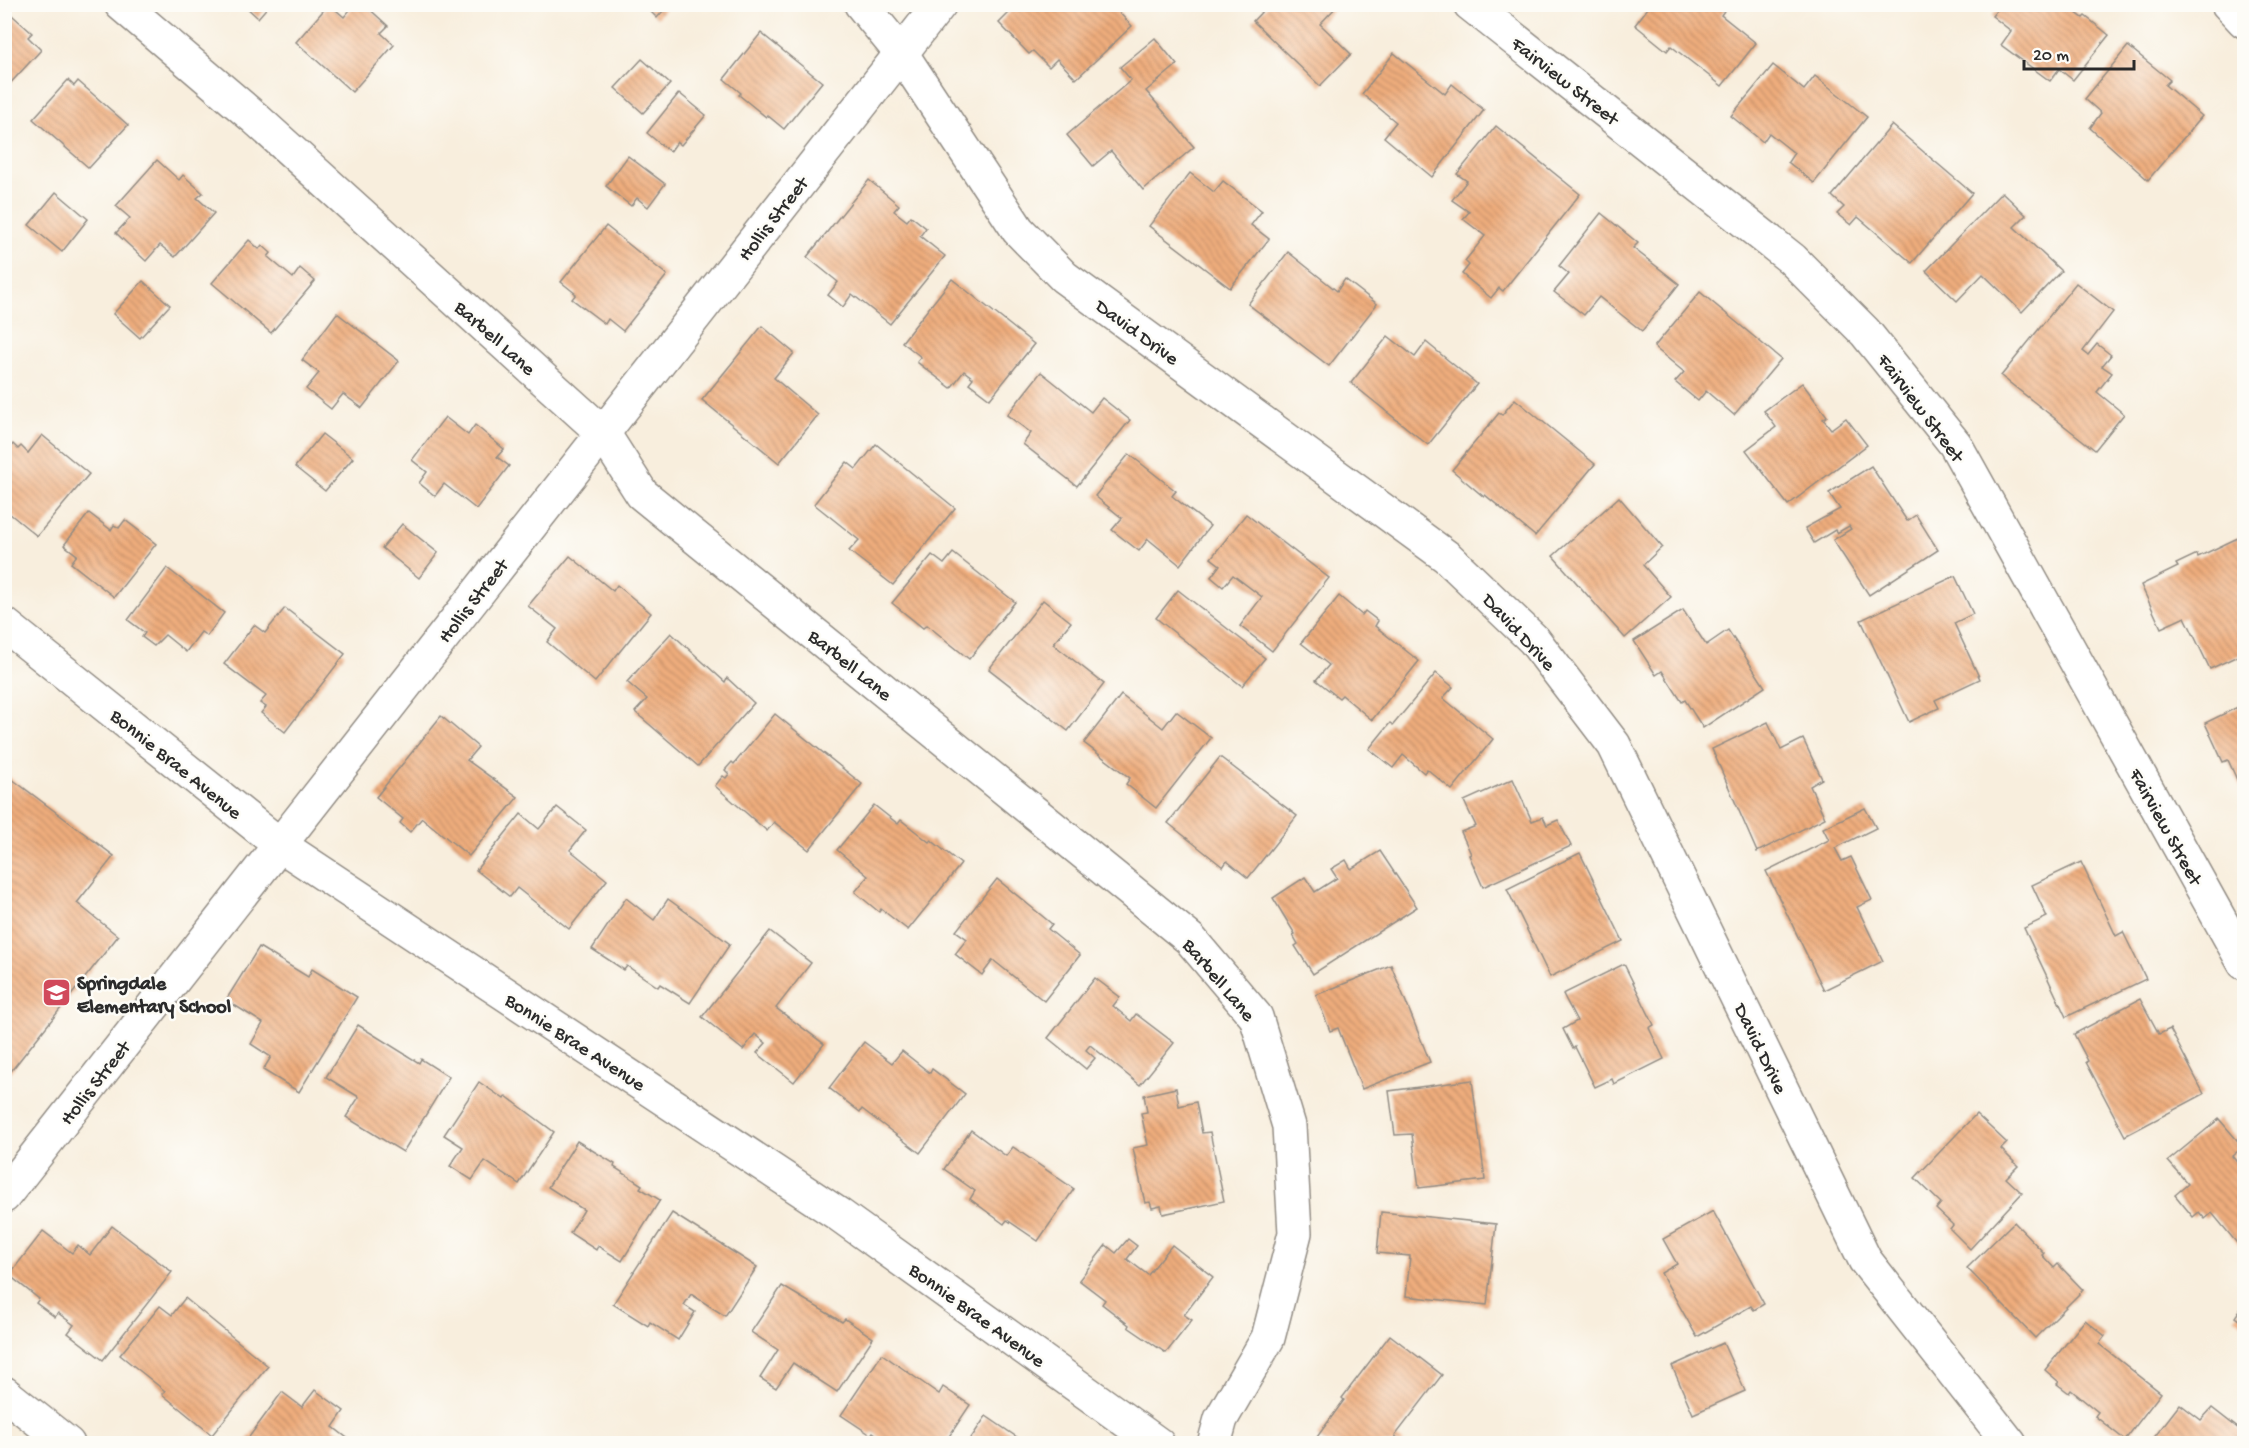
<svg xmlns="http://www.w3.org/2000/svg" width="2249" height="1448" font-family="'Gochi Hand',sans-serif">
	<defs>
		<pattern id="building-back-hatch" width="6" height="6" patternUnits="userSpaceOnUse" patternTransform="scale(1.5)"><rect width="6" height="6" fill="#efad7d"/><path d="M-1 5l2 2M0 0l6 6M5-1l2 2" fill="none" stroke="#c28d67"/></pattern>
	</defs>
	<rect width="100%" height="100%" fill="#fdfcf7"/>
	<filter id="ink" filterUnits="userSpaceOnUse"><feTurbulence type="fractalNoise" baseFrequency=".0167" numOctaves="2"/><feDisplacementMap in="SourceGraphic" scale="12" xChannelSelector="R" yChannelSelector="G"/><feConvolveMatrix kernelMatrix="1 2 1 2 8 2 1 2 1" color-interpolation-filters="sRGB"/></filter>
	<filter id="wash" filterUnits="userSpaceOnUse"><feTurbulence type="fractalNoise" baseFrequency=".008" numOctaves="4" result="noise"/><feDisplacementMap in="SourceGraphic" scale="24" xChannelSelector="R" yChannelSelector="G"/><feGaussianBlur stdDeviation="1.35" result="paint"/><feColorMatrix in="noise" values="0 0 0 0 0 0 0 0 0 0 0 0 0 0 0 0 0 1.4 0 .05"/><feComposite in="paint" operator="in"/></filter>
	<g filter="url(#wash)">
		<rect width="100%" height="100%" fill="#f8eedd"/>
		<g id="blocks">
			<g fill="url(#building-back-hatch)">
				<polygon points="243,4 270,4 258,18"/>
				<polygon points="329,4 344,17 355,4 364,4 388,26 381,33 394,45 352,92 296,42"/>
				<polygon points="643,4 669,4 657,18"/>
				<polygon points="1018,4 1111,4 1132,26 1076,79 1057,59 1049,67 1033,51 1029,54 999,23"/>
				<polygon points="1269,4 1339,4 1320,24 1351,54 1320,86 1253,21"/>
				<polygon points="1651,4 1729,4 1721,15 1756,43 1722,86 1671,46 1667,51 1635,25"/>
				<polygon points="2002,4 2074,4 2071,9 2083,18 2085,16 2109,35 2073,80 2059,69 2050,81 2001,45 2011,31 1992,16"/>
				<polygon points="4,8 32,33 28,37 41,50 4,90"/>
				<polygon points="761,33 822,82 784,129 767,115 766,117 739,95 741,93 724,79"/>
				<polygon points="1155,38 1177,65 1146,91 1194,147 1143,190 1111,151 1093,166 1067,135 1131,80 1120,67"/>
				<polygon points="2128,46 2170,80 2165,85 2202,116 2148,180 2090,128 2101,113 2085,99"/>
				<polygon points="1394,53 1445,94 1452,84 1484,110 1432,177 1384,137 1396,122 1362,94"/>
				<polygon points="642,59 670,84 643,113 615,88"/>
				<polygon points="1773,65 1804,90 1815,76 1867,117 1814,183 1788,162 1794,153 1769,133 1763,142 1731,116"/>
				<polygon points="68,80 74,86 78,81 128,125 89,168 33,119"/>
				<polygon points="679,93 706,115 681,145 677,142 670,152 647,133"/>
				<polygon points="1892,125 1972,193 1912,263 1858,217 1851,225 1837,214 1844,207 1832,196"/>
				<polygon points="1496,126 1580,194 1503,291 1499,288 1491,298 1462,274 1469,265 1465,261 1485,236 1463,219 1469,212 1452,200 1467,181 1457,174"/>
				<polygon points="628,156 665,184 648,207 637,198 631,206 606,186"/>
				<polygon points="157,160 179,180 183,175 203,193 197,198 214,213 175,257 160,245 146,261 116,233 130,218 116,206"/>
				<polygon points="1190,173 1214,192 1223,181 1262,211 1251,225 1269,239 1230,288 1149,226"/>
				<polygon points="869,180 899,205 894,211 907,221 911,216 926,228 920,236 945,256 890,324 852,294 843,307 828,295 838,282 807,257"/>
				<polygon points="56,192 88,219 62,252 29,225"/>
				<polygon points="2002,192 2026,215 2014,227 2061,271 2022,312 1983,274 1957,301 1926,271"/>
				<polygon points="1601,213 1638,243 1633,248 1679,284 1642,331 1599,297 1584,315 1554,292 1569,274 1559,266"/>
				<polygon points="606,226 667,275 623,331 608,319 605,324 572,299 576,294 561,282"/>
				<polygon points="249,240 259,249 262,245 271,253 268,257 293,278 300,268 315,281 271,333 212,283"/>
				<polygon points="1288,252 1337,291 1345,279 1377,304 1329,366 1248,304"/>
				<polygon points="952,279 1034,344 990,399 969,383 973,378 964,371 951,388 917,362 921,357 902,342"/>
				<polygon points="143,281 170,305 140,338 113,314"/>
				<polygon points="2076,283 2113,312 2083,351 2088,355 2097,344 2111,355 2102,366 2112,373 2097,392 2124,414 2095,450 2001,376"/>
				<polygon points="1700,292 1781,359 1734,415 1706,391 1698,401 1675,382 1684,372 1654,347"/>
				<polygon points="337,313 399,361 362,408 343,394 331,409 306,389 319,373 302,360"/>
				<polygon points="762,326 794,353 774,378 818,415 779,463 702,400"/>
				<polygon points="1388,336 1415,357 1426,342 1477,384 1428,445 1351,383"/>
				<polygon points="1041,372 1091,412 1102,398 1130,420 1077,486 1023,444 1031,433 1007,415"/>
				<polygon points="1802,383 1827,416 1823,419 1831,429 1846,418 1867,445 1788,505 1746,450 1776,427 1764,411"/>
				<polygon points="1515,399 1595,464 1535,536 1485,495 1484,497 1452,470 1499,413 1502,415"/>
				<polygon points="445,417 468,435 475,425 504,449 497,457 509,466 476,509 444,484 435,496 419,483 427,472 412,460"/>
				<polygon points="322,434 353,458 325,491 295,467"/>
				<polygon points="42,435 89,474 37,536 4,509 4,455 13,444 18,449 21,446 28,453"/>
				<polygon points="876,444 955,508 893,585 849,551 859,540 814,504 847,462 856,469"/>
				<polygon points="1129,454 1176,491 1172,496 1210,526 1180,565 1148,539 1139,551 1112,530 1122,518 1095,496"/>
				<polygon points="1871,466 1907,521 1916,515 1938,550 1869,595 1833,540 1851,529 1849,526 1837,533 1835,530 1814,543 1805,528 1840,509 1829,493"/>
				<polygon points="1619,497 1662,547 1643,565 1671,597 1625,638 1553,556"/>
				<polygon points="89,513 111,530 114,525 119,528 125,520 156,544 114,597 71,563 77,555 64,545"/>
				<polygon points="1246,514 1329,578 1272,651 1240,626 1262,597 1233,575 1223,587 1211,577 1220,565 1211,558"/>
				<polygon points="402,524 438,553 419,578 382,548"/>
				<polygon points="2244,535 2244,653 2210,669 2185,617 2161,628 2141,585 2178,567 2176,564 2197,554 2198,557"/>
				<polygon points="953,553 1015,602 969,659 927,625 923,628 892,603 932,555 944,564"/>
				<polygon points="570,556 613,591 617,585 651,613 595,682 547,642 557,629 528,606"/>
				<polygon points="167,568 224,613 207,636 201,632 186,652 165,635 154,646 142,637 145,633 128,620"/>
				<polygon points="1955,576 1973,614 1954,623 1980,679 1935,700 1939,708 1909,722 1861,620"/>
				<polygon points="1178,590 1265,658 1242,686 1156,618"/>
				<polygon points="1339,596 1362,615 1365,611 1378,621 1375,626 1419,661 1372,720 1342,695 1339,698 1316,680 1329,665 1301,643"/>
				<polygon points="1043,600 1071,622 1053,644 1104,684 1068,731 989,669"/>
				<polygon points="285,608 345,654 285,732 261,713 266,707 260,703 266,696 224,664 254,625 265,633"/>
				<polygon points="1683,610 1706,645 1728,630 1765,687 1703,728 1685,700 1682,702 1662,671 1656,675 1634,641"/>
				<polygon points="671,633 725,682 727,678 754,703 698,766 635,712 647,699 627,682"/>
				<polygon points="1436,673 1453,687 1443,698 1493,739 1452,790 1427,769 1424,773 1403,755 1393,768 1369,749 1390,723 1393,725"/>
				<polygon points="1121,695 1163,728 1176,711 1211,738 1156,808 1126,784 1130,778 1084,743"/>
				<polygon points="2244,704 2244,795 2228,760 2223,762 2205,723"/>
				<polygon points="775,714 862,784 809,850 774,822 767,831 715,786 723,776 726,778 729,774 725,770 732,762 734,764"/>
				<polygon points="441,716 478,747 467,760 518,797 469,856 422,818 410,832 400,823 403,819 376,797"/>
				<polygon points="1768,722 1781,750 1803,739 1822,779 1810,786 1825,818 1757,852 1712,749"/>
				<polygon points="1220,757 1297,816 1248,878 1227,861 1223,867 1168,823"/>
				<polygon points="4,773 114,856 77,903 118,936 4,1080"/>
				<polygon points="1513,779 1532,821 1543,817 1547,825 1558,820 1571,846 1483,887 1469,855 1471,854 1461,832 1476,826 1464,801"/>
				<polygon points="874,805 898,824 901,820 929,842 931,840 961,864 908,930 881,909 879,912 855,892 868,876 837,850"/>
				<polygon points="557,807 586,830 570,850 607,880 569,929 517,888 510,897 476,870 521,814 539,829"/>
				<polygon points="1865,808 1876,828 1835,848 1842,861 1851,857 1872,900 1857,907 1883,961 1824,990 1766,871 1829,840 1823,828"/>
				<polygon points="1380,851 1417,907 1313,974 1295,946 1298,944 1293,935 1295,934 1273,898 1305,877 1315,892 1337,878 1331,869 1346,860 1351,869"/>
				<polygon points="1580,853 1623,941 1550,977 1507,889"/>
				<polygon points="2081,862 2116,936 2123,932 2146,979 2066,1017 2024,928 2047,917 2032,885"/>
				<polygon points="997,879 1052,924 1048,929 1080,955 1044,1001 993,960 982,975 955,954 967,939 956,931"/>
				<polygon points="626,898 654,920 668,899 730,944 690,1003 660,984 658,987 627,966 624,970 592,949"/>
				<polygon points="770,931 811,963 776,1008 824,1044 794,1082 757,1053 766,1043 755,1034 743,1050 702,1017"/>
				<polygon points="259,947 308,977 312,969 357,997 299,1092 263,1070 271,1057 251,1044 263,1023 226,1000"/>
				<polygon points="1624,964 1654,1025 1649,1028 1664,1059 1614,1084 1612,1079 1595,1087 1575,1047 1573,1049 1563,1029 1577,1021 1563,994"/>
				<polygon points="1391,965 1430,1062 1362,1089 1338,1028 1330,1031 1316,995"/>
				<polygon points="1095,978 1120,997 1113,1006 1131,1021 1136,1014 1174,1043 1140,1085 1090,1045 1086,1050 1095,1058 1086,1069 1048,1038"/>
				<polygon points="2140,999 2159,1034 2170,1029 2204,1094 2125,1136 2086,1062 2088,1061 2074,1034"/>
				<polygon points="358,1025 419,1063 421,1059 449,1077 403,1152 346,1117 359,1097 326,1077"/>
				<polygon points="864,1042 892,1063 902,1051 930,1073 932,1069 965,1094 920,1153 862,1109 860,1112 829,1088"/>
				<polygon points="1472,1080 1485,1180 1419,1188 1412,1134 1395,1135 1389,1091"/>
				<polygon points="479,1082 504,1099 506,1096 554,1132 519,1184 485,1161 472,1180 450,1166 463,1147 444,1135"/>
				<polygon points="1176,1088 1179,1106 1196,1102 1202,1133 1210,1132 1224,1201 1163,1214 1161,1206 1152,1208 1150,1202 1145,1203 1133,1148 1148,1145 1141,1113 1147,1112 1144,1095"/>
				<polygon points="1976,1114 2007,1143 2001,1149 2018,1166 2006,1178 2022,1193 1970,1249 1950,1229 1953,1225 1936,1209 1941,1203 1915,1178"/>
				<polygon points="2219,1119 2243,1147 2232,1156 2244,1171 2244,1245 2241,1248 2212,1213 2205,1219 2199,1212 2193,1217 2175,1195 2188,1184 2168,1161"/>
				<polygon points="971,1130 1006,1156 1013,1147 1074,1189 1038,1241 1007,1220 1004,1224 970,1199 975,1191 944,1169"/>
				<polygon points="577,1141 615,1164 614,1167 642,1185 640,1188 660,1200 622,1261 598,1246 596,1250 570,1233 584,1210 548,1187"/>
				<polygon points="1713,1211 1764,1304 1754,1310 1751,1306 1697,1337 1661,1273 1677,1264 1663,1239"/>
				<polygon points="1381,1212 1496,1224 1487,1305 1406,1296 1410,1256 1377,1253"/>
				<polygon points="672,1213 757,1267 725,1316 691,1294 684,1305 695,1312 678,1340 650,1322 648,1326 613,1304"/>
				<polygon points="2014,1222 2044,1253 2042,1255 2054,1268 2058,1264 2083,1290 2035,1338 1967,1268"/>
				<polygon points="112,1226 172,1272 103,1360 68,1333 74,1325 58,1313 55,1317 36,1303 39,1299 9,1275 43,1231 72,1253 78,1245 90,1255"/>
				<polygon points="1128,1239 1137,1246 1127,1259 1148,1275 1172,1245 1213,1277 1184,1315 1192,1320 1166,1353 1128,1327 1129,1325 1102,1304 1105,1300 1079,1280 1106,1245 1116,1253"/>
				<polygon points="782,1286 842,1322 845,1319 873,1338 837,1392 793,1363 776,1388 760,1378 778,1350 751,1332"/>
				<polygon points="185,1298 268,1366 212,1435 162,1394 165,1391 120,1355 160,1306 172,1315"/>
				<polygon points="2244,1304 2244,1324 2235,1317"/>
				<polygon points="2085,1320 2105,1336 2099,1344 2161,1393 2125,1440 2095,1416 2098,1412 2071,1390 2069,1393 2057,1384 2059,1382 2045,1370"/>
				<polygon points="1390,1335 1442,1375 1395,1436 1405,1444 1326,1444 1317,1437 1344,1400 1342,1398"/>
				<polygon points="1723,1343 1745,1391 1693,1414 1672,1366"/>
				<polygon points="882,1354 939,1394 943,1387 970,1405 944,1444 889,1444 873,1432 871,1435 841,1415"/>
				<polygon points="315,1390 344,1411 333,1427 355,1444 244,1444 282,1392 302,1407"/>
				<polygon points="2180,1404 2201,1420 2212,1408 2244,1433 2236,1444 2149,1444"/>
				<polygon points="986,1416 1027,1444 967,1444"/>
			</g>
		</g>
	</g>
	<g filter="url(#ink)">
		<use href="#blocks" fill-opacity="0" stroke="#928c84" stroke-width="1.5"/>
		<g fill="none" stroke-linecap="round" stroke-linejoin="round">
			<defs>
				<g id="street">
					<polyline points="121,4 256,119 603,433 642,494 1190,939 1256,1017 1289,1126 1295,1233 1268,1338 1221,1419 1214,1444"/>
					<polyline points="861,4 901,53 1018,230 1064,277 1447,557 1534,640 1614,745 1865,1260 2010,1444"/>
					<polyline points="1470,4 1792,259 1865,332 1955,444 2244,963"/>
					<polyline points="2228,4 2244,21"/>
					<polyline points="4,624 280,845 838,1214 1158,1444"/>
					<polyline points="4,1196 940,4"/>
					<polyline points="4,1393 68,1444"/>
				</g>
			</defs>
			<use href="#street" stroke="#928c84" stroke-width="36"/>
			<use href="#street" stroke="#fff" stroke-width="33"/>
		</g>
	</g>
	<defs>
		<symbol id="school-square" viewBox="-11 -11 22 22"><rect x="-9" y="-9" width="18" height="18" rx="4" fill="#d1495b" stroke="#fdfcf7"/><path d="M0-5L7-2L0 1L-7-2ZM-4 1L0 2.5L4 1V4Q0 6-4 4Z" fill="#fff"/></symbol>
	</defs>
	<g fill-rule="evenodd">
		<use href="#school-square" x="40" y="976" width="33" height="33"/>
	</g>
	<g text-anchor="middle" stroke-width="5" stroke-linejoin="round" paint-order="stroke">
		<g font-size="20" fill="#2b2b2b" stroke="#fdfcf7">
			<text transform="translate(1566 80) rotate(38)" y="7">Fairview Street</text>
			<text transform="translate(772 218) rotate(-52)" y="7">Hollis Street</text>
			<text transform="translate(1138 331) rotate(36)" y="7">David Drive</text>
			<text transform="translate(496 337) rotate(42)" y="7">Barbell Lane</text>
			<text transform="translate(1922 407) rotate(53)" y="7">Fairview Street</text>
			<text transform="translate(472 600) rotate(-52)" y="7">Hollis Street</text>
			<text transform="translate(1520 631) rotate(47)" y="7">David Drive</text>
			<text transform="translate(851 664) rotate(39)" y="7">Barbell Lane</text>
			<text transform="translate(177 763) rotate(39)" y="7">Bonnie Brae Avenue</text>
			<text transform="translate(2167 826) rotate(61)" y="7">Fairview Street</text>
			<text transform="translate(1220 979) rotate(50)" y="7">Barbell Lane</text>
			<text transform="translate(576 1041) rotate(33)" y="7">Bonnie Brae Avenue</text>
			<text transform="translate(1762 1048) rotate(64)" y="7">David Drive</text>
			<text transform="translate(94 1082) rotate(-52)" y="7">Hollis Street</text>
			<text transform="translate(978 1314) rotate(36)" y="7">Bonnie Brae Avenue</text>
		</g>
		<g font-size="20" font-weight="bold" fill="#2b2b2b" stroke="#fdfcf7" text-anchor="start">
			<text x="77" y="989">Springdale<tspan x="77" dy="23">Elementary School</tspan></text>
		</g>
	</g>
	<rect width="2249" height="1448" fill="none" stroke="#fdfcf7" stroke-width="24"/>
	<path d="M2024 60v9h110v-9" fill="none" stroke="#2b2b2b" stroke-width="3"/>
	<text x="2033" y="60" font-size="18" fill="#2b2b2b" stroke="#fdfcf7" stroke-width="4.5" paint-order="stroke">20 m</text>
</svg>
